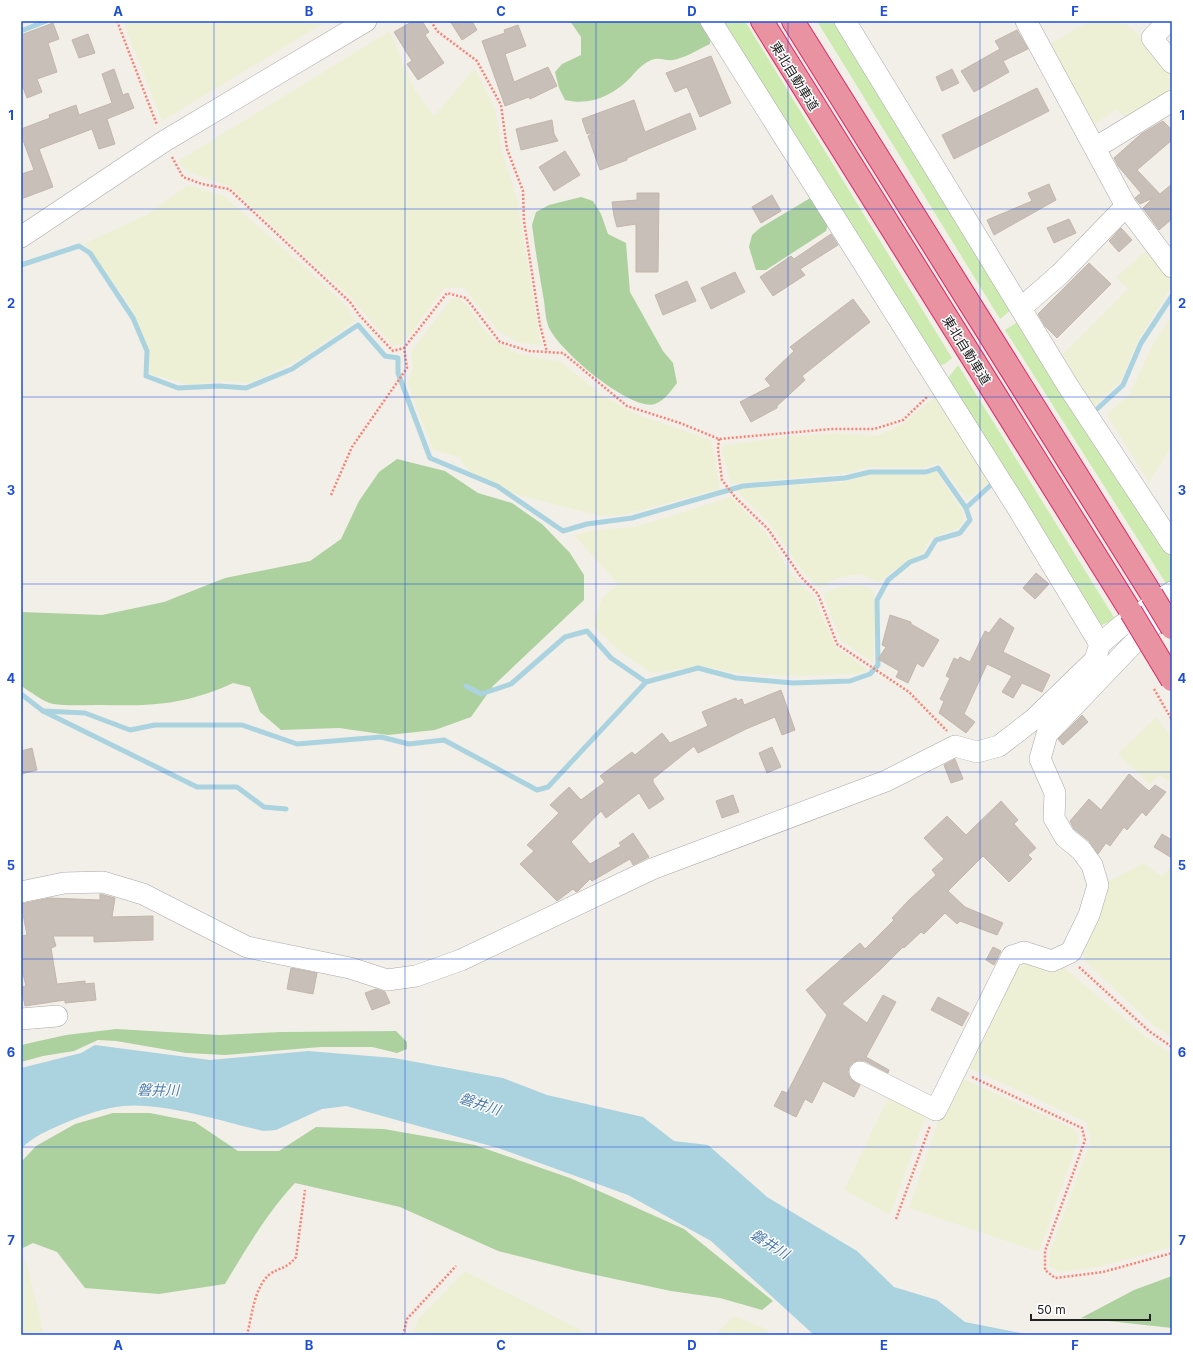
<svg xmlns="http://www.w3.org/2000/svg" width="1193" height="1356" font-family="Inter,'Noto Sans JP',sans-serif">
	<rect width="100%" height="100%" fill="#f2efe9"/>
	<g fill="#eef0d5">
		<polygon points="123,21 327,21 162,121"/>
		<polygon points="1088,21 1122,21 1145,40 1172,76 1172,93 1127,120 1117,109 1095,124 1049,45"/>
		<polygon points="390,31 413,87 434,116 475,68 495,109 502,152 517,198 541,345 519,343 498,331 464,288 445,288 402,345 392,345 350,297 230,187 186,171 178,161"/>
		<polygon points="188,185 224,196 307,269 347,307 355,321 301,359 250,383 223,381 189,385 150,374 148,349 130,306 85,243 146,215"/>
		<polygon points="1151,247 1172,273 1172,286 1138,340 1120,382 1094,406 1062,355 1128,289 1116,277"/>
		<polygon points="459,298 468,306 481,326 496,342 519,354 561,362 601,394 636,414 711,440 720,489 624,515 601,516 514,494 470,472 459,457 433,450 407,382 413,368 411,352 451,299"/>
		<polygon points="1172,315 1172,446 1149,482 1107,415 1130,393 1152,346"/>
		<polygon points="939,393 992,480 967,500 939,463 923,468 869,467 847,473 731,484 721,448 725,445 784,437 839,433 876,436 904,423"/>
		<polygon points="936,471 962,510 964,521 959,528 930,539 923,553 891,572 879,582 860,574 837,578 819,589 797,564 772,527 736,490 743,488 845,482 872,474 925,475"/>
		<polygon points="731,497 765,532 793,576 814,597 835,646 868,670 857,674 786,676 735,673 701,666 652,673 618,650 593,625 602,598 618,584 574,535 595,530 635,527"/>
		<polygon points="859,585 872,589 876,602 873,662 841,641 823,593 841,587"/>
		<polygon points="1156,717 1172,738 1172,784 1159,775 1150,784 1118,754"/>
		<polygon points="1144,863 1162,877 1172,865 1172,1038 1154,1026 1085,961 1082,950 1108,881"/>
		<polygon points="1017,962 1061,965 1146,1037 1172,1054 1172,1247 1099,1267 1059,1272 1049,1266 1050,1251 1091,1140 1086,1122 965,1066"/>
		<polygon points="959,1077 1076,1130 1078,1140 1039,1252 909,1208 941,1112"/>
		<polygon points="889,1096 926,1115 890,1215 844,1190"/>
		<polygon points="26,1261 42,1326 43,1335 21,1335 21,1263"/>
		<polygon points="465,1271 583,1331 580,1335 412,1335 418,1319"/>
		<polygon points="734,1316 769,1330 767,1335 715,1335"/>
	</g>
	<g fill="#cdebb0">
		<polygon points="722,21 745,21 952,358 945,364 937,366"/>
		<polygon points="817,21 841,21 1011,310 1000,319"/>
		<polygon points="1019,321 1024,324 1172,556 1172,582 1167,585 1005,330"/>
		<polygon points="958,365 1115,619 1102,625 1096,624 948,378"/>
	</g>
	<g fill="#add19e">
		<path d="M570 21H703L711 35 710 44C699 49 685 58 673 60 667 61 661 58 655 59 645 61 637 70 631 77 613 96 590 106 565 100L559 88 555 72 562 64 581 55V37Z"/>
		<path d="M581 197 593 201 601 214 608 234 626 243 630 292 663 351 673 363 677 383C671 391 665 400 655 404 631 412 555 348 548 325 545 316 545 305 543 295 539 272 535 249 532 225L536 212 549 205Z"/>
		<polygon points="812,197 829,222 826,231 766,270 756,270 749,247 752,235 760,228"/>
		<path d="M397 459 445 471 478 493 512 503 542 524 570 553 584 575V600L493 686 471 717 435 730 388 735 339 728 281 730 260 712 250 687 233 683C183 706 149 706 96 705 82 705 67 706 53 704 43 702 30 691 21 686V612L102 615 164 602 225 578 310 561 341 539 359 501 379 472Z"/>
		<polygon points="116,1029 220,1035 281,1032 396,1031 407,1042 407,1049 397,1053 372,1047 321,1047 225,1055 186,1053 116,1041 98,1040 74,1051 43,1056 21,1062 21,1045 66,1035"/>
		<path d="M113 1113H150L195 1122 238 1151H279L316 1127 384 1129 475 1145 570 1178 684 1229 773 1301 762 1310 720 1298 671 1291 577 1271 498 1251 400 1207 295 1183C267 1213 246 1249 225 1284L159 1294 85 1288 57 1252 33 1243 21 1249V1162L36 1146 75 1124Z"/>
		<polygon points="1172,1276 1172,1328 1081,1318 1134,1290"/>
	</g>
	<path fill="#aad3df" d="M95 1045 210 1060 308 1051 394 1058 503 1078 547 1095 643 1117 674 1141 708 1145 767 1197 857 1251 894 1287 937 1300 965 1322 1031 1335H814L711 1241 628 1195 498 1148 346 1106 322 1109 276 1130 264 1131C223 1122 164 1102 123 1106 103 1108 84 1115 65 1123 49 1130 33 1136 21 1149V1068L81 1053Z"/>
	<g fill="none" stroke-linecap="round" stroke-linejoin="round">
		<g stroke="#aad3df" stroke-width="5">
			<polyline points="21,31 46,21"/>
			<polyline points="21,265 79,246 90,253 133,318 147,351 146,376 178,388 219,386 246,388 292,369 358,325 385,356 398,358 398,373 430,458 497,486 563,531 587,524 632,518 743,486 845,478 870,472 926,472 938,468 966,508"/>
			<polyline points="1097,409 1123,385 1141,343 1172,296"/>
			<polyline points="466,686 481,694 511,684 565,637 587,631 611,658 646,682 698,668 736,678 793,683 850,681 870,674 878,665 877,600 888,580 910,562 926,556 936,540 960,533 970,520 966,508 994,482"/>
			<polyline points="21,694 43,711 197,787 237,787 264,807 286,809"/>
			<polyline points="43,711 85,713 130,730 155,725 242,725 297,744 381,737 409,744 444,740 537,790 548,787 646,682"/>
		</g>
	</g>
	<g fill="#c7bfb8" stroke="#c4b6ab">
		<polygon points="413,21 422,21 429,32 425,35 444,63 418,80 407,64 412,61 394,32"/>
		<polygon points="450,21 472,21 477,30 462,40"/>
		<polygon points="53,23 59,39 48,43 57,72 37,79 42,92 27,98 21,82 21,35"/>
		<polygon points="518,25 526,46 505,54 514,82 548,67 557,86 530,99 529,97 505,106 482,41 505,33 504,30"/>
		<polygon points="1017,30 1028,49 1003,61 1009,72 974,92 961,71 1000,49 995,41"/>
		<polygon points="88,34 95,53 79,58 72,40"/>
		<polygon points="711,56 731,103 700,117 687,87 675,92 666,73"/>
		<polygon points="114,69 123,95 128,93 134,108 107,119 115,144 99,149 92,129 39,149 53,187 21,199 21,174 34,170 21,135 21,129 50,118 49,115 76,105 79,115 112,103 102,74"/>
		<polygon points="952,69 959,83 942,91 936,77"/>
		<polygon points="1037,88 1049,111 954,159 942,135"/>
		<polygon points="634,100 645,132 690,113 696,129 627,158 627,160 600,170 588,136 594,132 587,134 582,119"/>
		<polygon points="552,120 554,134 558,141 521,150 516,129"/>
		<polygon points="1163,121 1172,130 1172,140 1137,170 1160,194 1172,184 1172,219 1159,230 1143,208 1153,198 1140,204 1135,198 1141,193 1118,166 1114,158 1141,134"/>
		<polygon points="565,151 580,175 554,191 539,167"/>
		<polygon points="1049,184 1056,200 994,235 987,220 1032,201 1028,193"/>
		<polygon points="637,193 659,193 658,272 636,272 636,224 617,227 614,216 612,202 637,200"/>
		<polygon points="772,195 781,211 761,223 752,207"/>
		<polygon points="1069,219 1076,233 1054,243 1047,228"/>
		<polygon points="1121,228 1132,240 1119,252 1109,241"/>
		<polygon points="831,234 838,245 800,269 805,275 773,296 760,277 791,256 794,259"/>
		<polygon points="1089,263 1111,284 1057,338 1045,326 1038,314"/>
		<polygon points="735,272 745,292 711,309 701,288"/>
		<polygon points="687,281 696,301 663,315 655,295"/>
		<polygon points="853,299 870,322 802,376 805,380 777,406 777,408 751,422 740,402 771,386 765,379 794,351 790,347"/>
		<polygon points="1036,573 1049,584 1035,599 1023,588"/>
		<polygon points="890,615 911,622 911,624 939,640 923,667 917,663 908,683 896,677 899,671 878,659 886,647 882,645"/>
		<polygon points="1000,618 1014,628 1003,652 1050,675 1042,692 1022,683 1013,698 1002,692 1012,676 987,664 964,714 975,722 966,733 939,713 944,701 940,699 950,678 946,676 954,658 958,660 960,657 970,662 985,631 989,633"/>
		<polygon points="781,690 795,730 782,735 775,717 746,729 698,753 694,746 653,779 653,782 664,799 649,809 639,793 606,818 601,811 571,842 590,864 621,846 619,843 633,833 649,857 633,865 630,859 592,881 590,879 578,891 576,892 573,889 557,901 520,864 534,851 527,845 559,813 550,805 569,787 581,800 605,782 600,776 632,752 635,755 662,733 670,743 708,726 702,712 736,698 737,701 742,699 744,705"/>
		<polygon points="1082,715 1088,722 1063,745 1058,739"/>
		<polygon points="772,747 781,767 767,773 759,753"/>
		<polygon points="32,748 37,770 21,774 21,751"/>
		<polygon points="955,759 963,779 951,783 944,765"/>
		<polygon points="1129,774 1149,791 1155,785 1166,792 1146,816 1142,812 1127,830 1124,827 1110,846 1106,843 1098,854 1089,841 1074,829 1070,821 1089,799 1101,810"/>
		<polygon points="733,795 739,812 722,818 716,801"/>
		<polygon points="1001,801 1018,820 1014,824 1036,848 1028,855 1032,859 1009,882 983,856 948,891 965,907 1003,923 997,935 960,921 957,924 945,913 924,934 921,932 904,948 903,947 880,970 842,1004 867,1023 883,995 896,1002 866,1057 889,1070 888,1073 865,1061 859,1060 853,1062 849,1067 848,1072 850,1079 860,1085 854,1097 823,1081 812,1103 805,1099 796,1117 774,1106 782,1091 787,1093 827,1015 806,990 860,943 865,949 894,920 892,918 909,900 936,875 932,870 944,859 924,838 947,816 966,835"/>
		<polygon points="1162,834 1172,840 1172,858 1154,847"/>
		<polygon points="100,894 115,898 112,917 153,916 153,940 94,942 94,936 53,936 56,946 51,948 57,984 85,981 85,984 94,983 96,1000 65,1003 65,1000 25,1006 21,987 26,986 21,966 21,936 27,935 21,904 50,898 100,900"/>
		<polygon points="993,947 1001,951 994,965 986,960"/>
		<polygon points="291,968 317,973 313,994 287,989"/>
		<polygon points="376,989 385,992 390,1003 372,1010 365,993"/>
		<polygon points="938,997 969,1013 962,1026 931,1010"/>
	</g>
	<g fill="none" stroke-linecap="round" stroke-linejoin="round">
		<defs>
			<g id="minor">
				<polyline points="711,21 1017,507 1100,644 1121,626 1172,592"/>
				<polyline points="845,21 1068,386 1172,544"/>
				<polyline points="1026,21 1126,206 1172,267"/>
				<polyline points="1168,21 1152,38 1172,63"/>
				<polyline points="1095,148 1172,101"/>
				<polyline points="21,237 163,142 366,21"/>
				<polyline points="1021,308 1060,274 1126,206"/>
				<polyline points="21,892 64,883 103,882 143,894 247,947 350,968 387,980 416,976 461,960 652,869 886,781 955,746 977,752 999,746 1034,719 1095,660 1100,644"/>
				<polyline points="21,1019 57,1016"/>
				<polyline points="860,1072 936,1110 1012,956 1024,952 1052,961 1071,952 1089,915 1098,885 1092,865 1081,850 1065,837 1054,818 1055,793 1040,759 1047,734 1133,644 1172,607"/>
			</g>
			<g id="highway">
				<polyline points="762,21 1131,612"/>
				<polyline points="793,21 1152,595"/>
			</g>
		</defs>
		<use href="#minor" stroke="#a9a9a9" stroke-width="22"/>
		<use href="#highway" stroke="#dc2a67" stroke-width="24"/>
		<g stroke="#fa8072" stroke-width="2.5" stroke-dasharray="2 2" stroke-linecap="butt">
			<polyline points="117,21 157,125"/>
			<polyline points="431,21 437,31 477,61 501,105 507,149 523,191 524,221 540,325 547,352"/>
			<polyline points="172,157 183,177 202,184 229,189 350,302 360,316 393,351 404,348 447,293 466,298 500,342 529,351 563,353 627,406 680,423 719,439 831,429 874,429 903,420 927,397"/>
			<polyline points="719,439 718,449 722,480 735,497 768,529 801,577 818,594 837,644 909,692 947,731"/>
			<polyline points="331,495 352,447 407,368 404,348"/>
			<polyline points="1154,689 1172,720"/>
			<polyline points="1079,967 1149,1031 1172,1047"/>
			<polyline points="972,1077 1082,1128 1085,1140 1045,1251 1045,1270 1055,1278 1103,1272 1172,1253"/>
			<polyline points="896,1219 930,1126"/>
			<path d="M247 1335C252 1316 254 1287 270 1274 280 1267 287 1269 296 1257L305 1190"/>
			<polyline points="403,1335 407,1319 456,1266"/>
			<polyline points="774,1335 774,1334"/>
		</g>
		<use href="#minor" stroke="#fff" stroke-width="21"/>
		<use href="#highway" stroke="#e892a2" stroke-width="22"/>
		<defs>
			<g id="highway-bridge">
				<polyline points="1152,595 1172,628"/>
				<polyline points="1131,612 1172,680"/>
			</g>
		</defs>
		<use href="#highway-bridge" stroke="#dc2a67" stroke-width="24" stroke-linecap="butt"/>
		<use href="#highway-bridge" stroke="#e892a2" stroke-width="22"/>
	</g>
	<path fill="none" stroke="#1d4ed8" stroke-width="1" stroke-opacity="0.55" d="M214 21V1335M405 21V1335M596 21V1335M788 21V1335M980 21V1335M21 209H1172M21 397H1172M21 584H1172M21 772H1172M21 959H1172M21 1147H1172"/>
	<g text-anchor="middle" stroke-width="3" stroke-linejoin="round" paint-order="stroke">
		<g font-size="13" fill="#222" stroke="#fff">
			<text transform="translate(795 76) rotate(58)" y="5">東北自動車道</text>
			<text transform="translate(967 350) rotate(58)" y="5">東北自動車道</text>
		</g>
		<g font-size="14" font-style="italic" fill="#4a7aab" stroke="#fff">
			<text transform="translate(158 1090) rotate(1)" y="5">磐井川</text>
			<text transform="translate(480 1104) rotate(18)" y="5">磐井川</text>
			<text transform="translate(770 1244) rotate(32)" y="5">磐井川</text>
		</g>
	</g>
	<rect width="1193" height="1356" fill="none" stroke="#ffffff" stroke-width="44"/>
	<path d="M1031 1314v6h119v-6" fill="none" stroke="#222222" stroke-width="2"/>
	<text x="1037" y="1314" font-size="12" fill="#222222" stroke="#ffffff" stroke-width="3" paint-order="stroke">50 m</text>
	<rect x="22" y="22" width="1149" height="1312" fill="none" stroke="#1d4ed8" stroke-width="1.5"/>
	<g font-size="13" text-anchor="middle" font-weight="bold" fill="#1d4ed8">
		<text x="118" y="16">A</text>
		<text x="309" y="16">B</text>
		<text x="501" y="16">C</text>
		<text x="692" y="16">D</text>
		<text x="884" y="16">E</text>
		<text x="1075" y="16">F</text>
		<text x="11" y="120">1</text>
		<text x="1182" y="120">1</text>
		<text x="11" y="308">2</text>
		<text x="1182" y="308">2</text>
		<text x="11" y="495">3</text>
		<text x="1182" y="495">3</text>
		<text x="11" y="683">4</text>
		<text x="1182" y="683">4</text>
		<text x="11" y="870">5</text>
		<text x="1182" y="870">5</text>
		<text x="11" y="1057">6</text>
		<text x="1182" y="1057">6</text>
		<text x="11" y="1245">7</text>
		<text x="1182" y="1245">7</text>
		<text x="118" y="1350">A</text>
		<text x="309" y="1350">B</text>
		<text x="501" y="1350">C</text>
		<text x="692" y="1350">D</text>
		<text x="884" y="1350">E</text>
		<text x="1075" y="1350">F</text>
	</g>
</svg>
